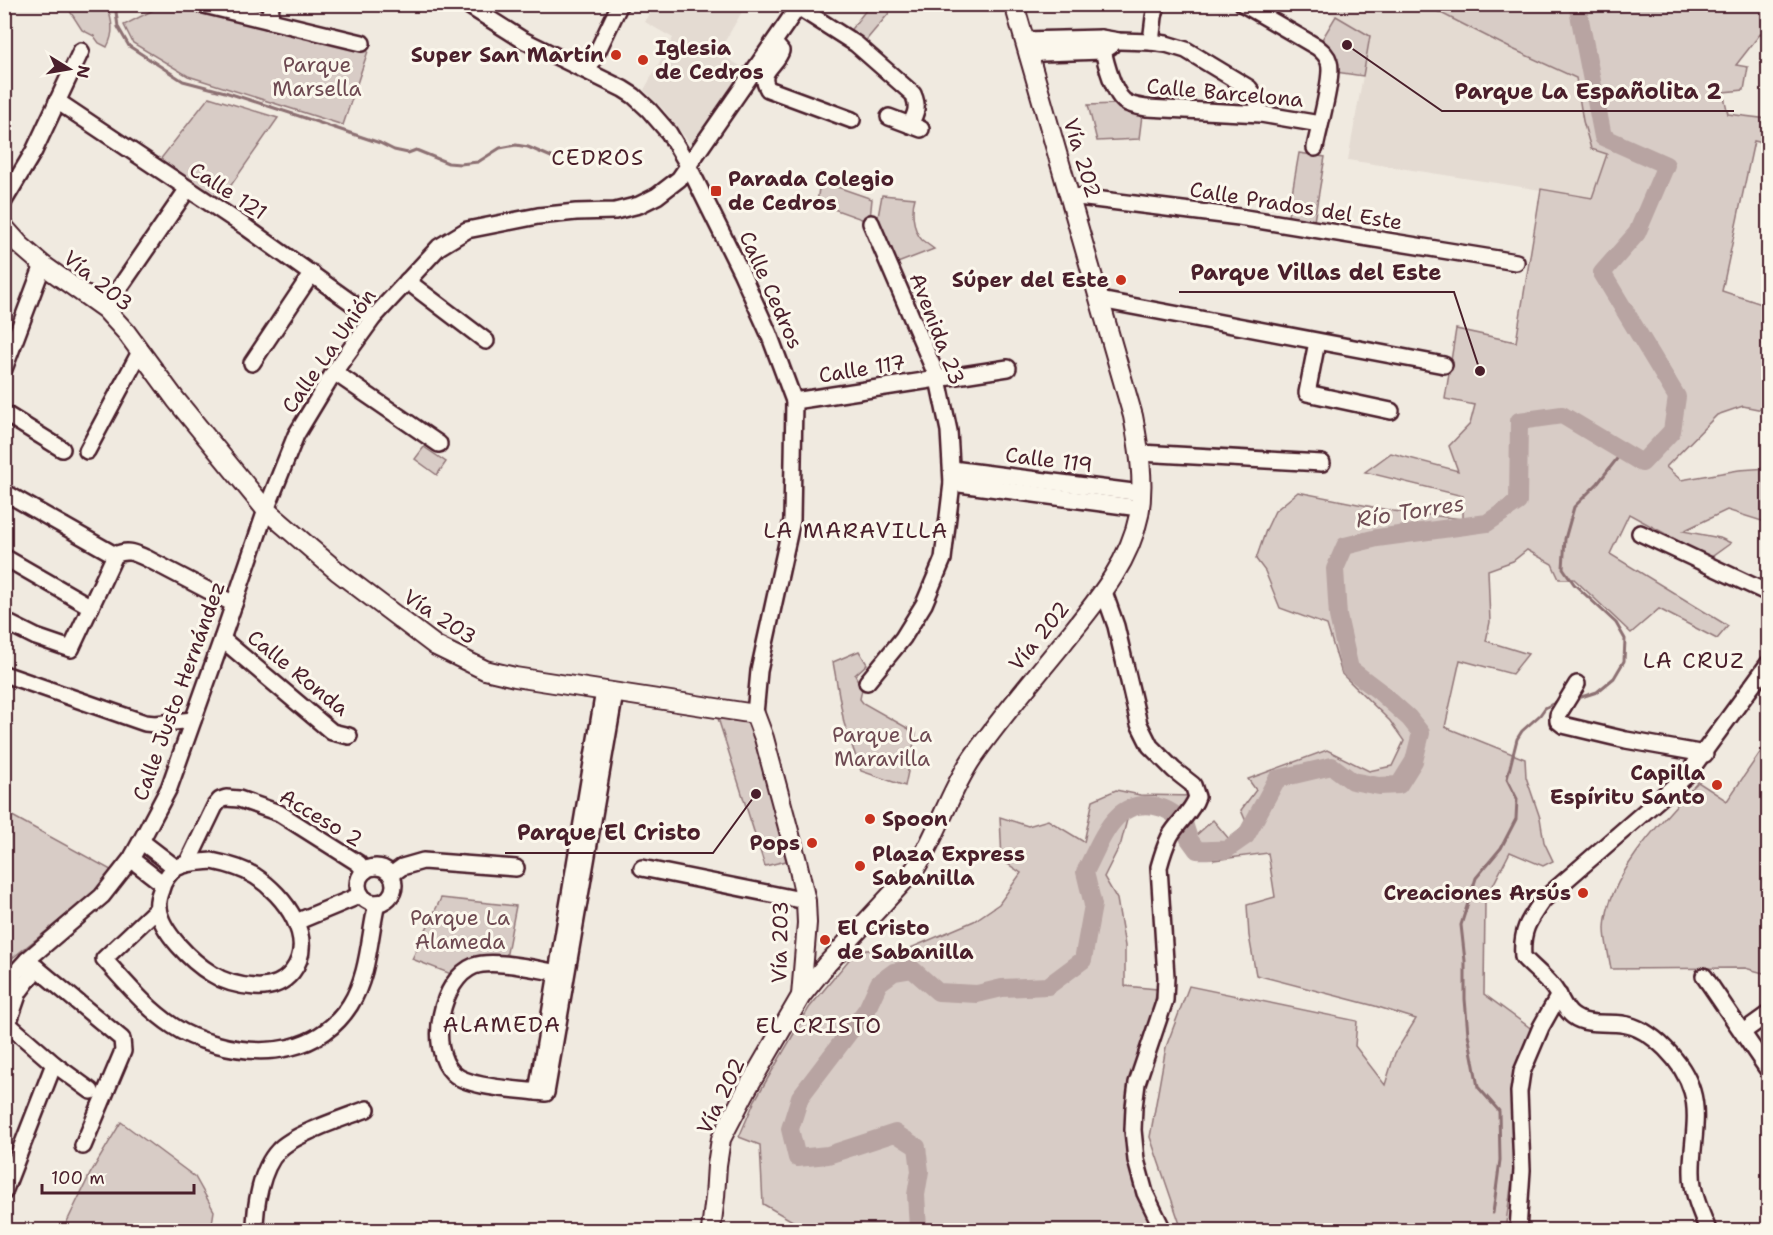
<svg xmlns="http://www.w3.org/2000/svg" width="1773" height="1235" font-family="'Shantell Sans',sans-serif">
	<rect width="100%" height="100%" fill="#f0eae0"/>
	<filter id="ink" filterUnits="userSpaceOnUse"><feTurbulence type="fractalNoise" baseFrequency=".0167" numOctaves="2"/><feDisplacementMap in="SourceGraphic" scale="12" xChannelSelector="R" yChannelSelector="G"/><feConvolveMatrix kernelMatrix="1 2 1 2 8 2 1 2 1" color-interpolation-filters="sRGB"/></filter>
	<g filter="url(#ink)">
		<g fill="#e4dbd2">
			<polygon points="653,5 746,5 718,53 747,70 691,145 663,109 644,90 673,38 645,22"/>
			<polygon points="1315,5 1425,5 1508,47 1576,78 1583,121 1607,153 1592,198 1348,160 1370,36"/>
		</g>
		<g fill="#d8ccc6" stroke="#917678" stroke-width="1.5">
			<path d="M60 5H107C112 21 115 32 107 47L99 43 94 36 82 30 68 8Z"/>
			<polygon points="163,5 183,5 368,51 343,125 188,76 133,43 124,25"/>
			<polygon points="870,5 881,5 889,13 863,44 848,33"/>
			<polygon points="1425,5 1768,5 1768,33 1761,33 1736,65 1748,67 1744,90 1723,92 1728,114 1768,119 1768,144 1754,141 1722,291 1768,306 1768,328 1762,344 1768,348 1768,411 1743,406 1717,415 1666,467 1681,480 1739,470 1768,468 1768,520 1765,522 1727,510 1683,531 1720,538 1731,543 1710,558 1629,514 1610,554 1728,626 1717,639 1659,609 1631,633 1574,579 1559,579 1552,564 1527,550 1513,561 1488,570 1490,622 1486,641 1528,654 1512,674 1460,660 1445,727 1525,759 1526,777 1540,818 1544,842 1553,861 1543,866 1510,852 1485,901 1484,994 1533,1030 1505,1230 1182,1230 1150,1137 1166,1047 1189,986 1357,1021 1355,1046 1385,1085 1395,1053 1416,1019 1375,1006 1256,975 1249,936 1247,905 1275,897 1268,853 1214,860 1192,839 1213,820 1229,839 1247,824 1241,810 1256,790 1248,779 1327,750 1369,771 1392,766 1404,741 1390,721 1342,674 1327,625 1280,608 1265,571 1256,559 1266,530 1275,511 1298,492 1393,511 1463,519 1463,496 1365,472 1391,453 1458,471 1449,446 1470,424 1475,405 1445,399 1456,329 1516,342 1541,189 1592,198 1607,154 1591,149 1583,121 1576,78 1508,47"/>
			<polygon points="1336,16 1370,36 1363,76 1336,72 1321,41"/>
			<polygon points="209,97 278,118 220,201 159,161"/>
			<polygon points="1117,104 1125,111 1142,115 1139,139 1097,141 1088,105"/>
			<polygon points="1299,153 1325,157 1314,221 1288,216"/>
			<polygon points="820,181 872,199 870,219 867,221 817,203"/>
			<path d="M882 195 915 198C911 210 913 231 922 240 926 243 930 246 934 249L895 264 878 217Z"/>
			<polygon points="424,447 446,462 437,475 415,459"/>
			<polygon points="859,651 867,664 855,675 862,689 860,699 863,703 916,733 905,786 861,771 844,723 833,662"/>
			<polygon points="717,715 744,718 754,727 786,861 765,866"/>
			<path d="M1768 741V971L1763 973 1745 968 1611 969C1609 956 1605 941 1605 928 1607 875 1664 818 1698 782L1727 801Z"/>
			<polygon points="1116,790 1140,795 1195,796 1188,813 1130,808 1121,843 1104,877 1117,899 1125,946 1125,986 1157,989 1150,1029 1127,1102 1128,1150 1157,1230 808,1230 763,1204 760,1145 739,1137 755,1100 809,1008 857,950 906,950 974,921 999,904 1021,873 1002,860 1000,817 1028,826 1048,820 1084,842 1093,800"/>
			<polygon points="5,812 111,870 104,885 15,956 5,963"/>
			<path d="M441 898 516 906 506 958C477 953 473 955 451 974L412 959Z"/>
			<polygon points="121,1122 195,1177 214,1211 211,1230 63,1230 90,1174"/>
		</g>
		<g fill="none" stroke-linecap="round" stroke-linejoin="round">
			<g stroke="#8c6f72" stroke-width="3">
				<polyline points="115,4 118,27 129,46 183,81 225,92 296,115 380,143 394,150 408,153 416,150 448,163 460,164 478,162 500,148 516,145 528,147 556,159"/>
				<polyline points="1575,699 1597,692 1614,678 1624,661 1625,639 1616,623 1574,584 1563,568 1565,539 1574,507 1598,483 1623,451"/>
				<polyline points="1493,1213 1500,1160 1499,1111 1478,1087 1468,1034 1465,999 1465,961 1461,925 1476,878 1501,848 1516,819 1517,799 1507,779 1517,739 1522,731 1540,715 1545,708 1560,700"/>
				<polyline points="1490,1230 1490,1229"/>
			</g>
			<path stroke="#b8a4a2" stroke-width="18" d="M920 1230 918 1228 916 1195 920 1171 917 1147 895 1133 828 1155 797 1158 790 1129 800 1097 867 1009 879 983 894 972 912 969 938 992 977 994 1002 988 1048 986 1083 960 1093 905 1085 872C1102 840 1115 793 1162 808 1169 810 1176 816 1183 820L1189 839 1197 850C1207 851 1216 849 1226 850L1246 836 1277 779 1332 766 1352 781 1379 786 1399 785 1414 761 1421 733 1409 718 1379 691 1350 669 1338 616 1335 569 1345 546 1377 538 1487 523 1518 502 1519 421 1562 415 1642 463 1672 431 1677 397 1602 273 1637 233 1666 165 1603 137 1577 4"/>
			<defs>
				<g id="minor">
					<polyline points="200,4 362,43"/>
					<polyline points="466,4 523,40 623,89 634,96 649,110 669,133 688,165 741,272 769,334 794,401 792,520 759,671 755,714"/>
					<path d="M1243 4 1317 47C1322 51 1327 55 1329 62 1334 76 1318 131 1315 148"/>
					<path d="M798 7 856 44 913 94C919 107 916 113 910 125"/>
					<polyline points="270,21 271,4"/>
					<path d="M1101 38C1103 54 1112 91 1124 101 1131 106 1140 107 1147 108L1261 114 1320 124"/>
					<polyline points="1024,40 1101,38 1119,41 1151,42 1166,44 1186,50 1249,88 1255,96 1261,114"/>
					<polyline points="1151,42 1154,17 1157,4"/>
					<path d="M774 43 781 51C777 65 757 71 768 89L852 120"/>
					<polyline points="1028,56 1042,53 1103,51 1111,46"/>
					<polyline points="588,71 620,4"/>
					<polyline points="57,101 247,228 373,318"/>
					<polyline points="889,117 921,129"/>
					<polyline points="1070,196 1239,217 1516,262"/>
					<polyline points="4,201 34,151 81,51"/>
					<polyline points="407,281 486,341"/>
					<polyline points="1100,300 1444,365"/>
					<polyline points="105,309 187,190"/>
					<polyline points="1317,342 1307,393 1391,411"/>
					<polyline points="252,363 312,273"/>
					<polyline points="4,369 43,265"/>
					<polyline points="334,372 439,444"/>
					<polyline points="794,401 1008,368"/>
					<polyline points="4,413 62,449"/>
					<polyline points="87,451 140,352"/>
					<polyline points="1140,453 1322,463"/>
					<polyline points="952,469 1141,493"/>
					<polyline points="952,483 1139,508"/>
					<path d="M4 492 115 555C128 549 134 553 146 558L234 604"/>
					<polyline points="1640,533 1768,593"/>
					<polyline points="4,557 91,607"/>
					<path d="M1104 592 1116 626 1139 724 1150 746 1174 770 1193 785 1197 797C1192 812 1178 822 1170 836 1165 846 1162 856 1159 867L1166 977 1165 1000 1137 1083 1134 1107 1133 1130 1136 1160 1145 1193 1163 1230"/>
					<polyline points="4,621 36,637 71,649 115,555"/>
					<polyline points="222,639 332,732 349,736"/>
					<polyline points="4,674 145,723 155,724 193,720"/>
					<polyline points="867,682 903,638 924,604 943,559 952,483 949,431 938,379 871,223"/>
					<polyline points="1577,684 1558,715 1558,721 1563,725 1626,740 1705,754"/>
					<polyline points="604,691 537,1092 546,1093 615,693"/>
					<polyline points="141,841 176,868"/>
					<polyline points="131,859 162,883"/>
					<path d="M212 861C227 864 242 868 255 876 284 895 318 939 292 972 283 983 270 988 255 987 241 986 224 982 212 974 192 962 161 932 158 908 157 902 159 895 161 890 163 882 169 872 176 868 186 862 201 862 212 861Z"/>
					<polyline points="187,864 215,806 220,800 226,798 239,799 279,813 358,863 365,871"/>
					<circle cx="376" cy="885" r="18"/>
					<polyline points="642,868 806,901"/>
					<polyline points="391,875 402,867 423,861 516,868"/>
					<path d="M158 908 104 959C126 983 146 1008 173 1026 186 1035 200 1040 215 1044 265 1058 320 1052 350 1005 369 975 369 937 377 903"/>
					<polyline points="296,922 361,895"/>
					<polyline points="27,960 122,1039 123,1051 83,1146"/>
					<polyline points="1704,976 1768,1070"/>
					<polyline points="4,1002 15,973 27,960 102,896 131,859 141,841 169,788 222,639 266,510 296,435 334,372 373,318 439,247 467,230 538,216 576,212 615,211 639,205 657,196 679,179 800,4"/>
					<polyline points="4,1023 8,1024 54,1064 91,1091"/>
					<polyline points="8,1024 19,992 37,968"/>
					<polyline points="1743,1032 1768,1014"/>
					<path d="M537 1092C516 1089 468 1088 453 1073 427 1048 441 979 474 966 494 958 543 971 565 974"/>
					<polyline points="4,1192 54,1064"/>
					<path d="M255 1230C255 1206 261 1169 278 1151 293 1134 344 1118 367 1109"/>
					<polyline points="1518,1230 1522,1170 1519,1092 1522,1072 1541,1027 1559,995"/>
					<path d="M1708 1230C1701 1212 1692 1194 1692 1173 1691 1147 1700 1117 1692 1091 1684 1063 1652 1028 1622 1024 1607 1022 1586 1026 1573 1016 1563 1009 1560 995 1552 986 1544 976 1532 967 1523 957 1521 931 1528 921 1543 900L1687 775 1768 664"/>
				</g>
				<g id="major">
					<polyline points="4,227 20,245 43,265 105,309 126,332 176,400 266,510 337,571 436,646 485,670 515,677 755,714 764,738 797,861 806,901 807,923 801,996"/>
					<path d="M711 1230 715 1197 717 1165 721 1139 747 1089 801 996 827 964 915 869C938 834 949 792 973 757 1001 717 1033 680 1063 643 1094 604 1129 565 1139 515 1145 482 1139 448 1133 416L1014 4"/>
				</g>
			</defs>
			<use href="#minor" stroke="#4a1f2b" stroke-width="20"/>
			<use href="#major" stroke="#4a1f2b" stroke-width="22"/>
			<use href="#minor" stroke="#fbf7ec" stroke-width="15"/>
			<use href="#major" stroke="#fbf7ec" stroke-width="18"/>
		</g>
	</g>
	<g fill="#c8321e" stroke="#fbf7ec" stroke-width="2">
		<circle cx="616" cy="55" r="6"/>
		<circle cx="643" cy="60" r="6"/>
		<rect x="710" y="185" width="12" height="12" rx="3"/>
		<circle cx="1121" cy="280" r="6"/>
		<circle cx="1717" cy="785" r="6"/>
		<circle cx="870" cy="819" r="6"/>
		<circle cx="812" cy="843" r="6"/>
		<circle cx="860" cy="866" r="6"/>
		<circle cx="1583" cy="893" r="6"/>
		<circle cx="825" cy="940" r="6"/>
	</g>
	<g text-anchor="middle" stroke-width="6" stroke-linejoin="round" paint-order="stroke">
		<g font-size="21" font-weight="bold" fill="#4a1f2b" stroke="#fbf7ec" text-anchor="start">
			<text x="655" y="55">Iglesia<tspan x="655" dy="24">de Cedros</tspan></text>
			<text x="604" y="62" text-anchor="end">Super San Martín</text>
			<text x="728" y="186">Parada Colegio<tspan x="728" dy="24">de Cedros</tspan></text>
			<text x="1109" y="287" text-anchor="end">Súper del Este</text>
			<text x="1705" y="780" text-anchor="end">Capilla<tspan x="1705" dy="24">Espíritu Santo</tspan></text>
			<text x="882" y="826">Spoon</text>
			<text x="800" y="850" text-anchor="end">Pops</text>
			<text x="872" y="861">Plaza Express<tspan x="872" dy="24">Sabanilla</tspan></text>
			<text x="1571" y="900" text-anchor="end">Creaciones Arsús</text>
			<text x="837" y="935">El Cristo<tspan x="837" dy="24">de Sabanilla</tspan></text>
		</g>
		<g font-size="21" fill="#6e4a52" stroke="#fbf7ec">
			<text x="317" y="72">Parque<tspan x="317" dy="24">Marsella</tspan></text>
			<text x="882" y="742">Parque La<tspan x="882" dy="24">Maravilla</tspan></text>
			<text x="460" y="925">Parque La<tspan x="460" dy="24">Alameda</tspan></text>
		</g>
		<g font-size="21" fill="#4a1f2b" stroke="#fbf7ec">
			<text transform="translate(1225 93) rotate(5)" y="7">Calle Barcelona</text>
			<text transform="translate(1082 158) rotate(73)" y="7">Vía 202</text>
			<text transform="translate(228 191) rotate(33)" y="7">Calle 121</text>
			<text transform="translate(1296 206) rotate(9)" y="7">Calle Prados del Este</text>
			<text transform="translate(98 281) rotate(39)" y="7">Vía 203</text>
			<text transform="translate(771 290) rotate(66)" y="7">Calle Cedros</text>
			<text transform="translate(937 329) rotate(69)" y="7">Avenida 23</text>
			<text transform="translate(329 351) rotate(-55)" y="7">Calle La Unión</text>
			<text transform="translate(862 369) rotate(-9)" y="7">Calle 117</text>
			<text transform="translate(1049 460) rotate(7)" y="7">Calle 119</text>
			<text transform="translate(440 617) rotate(33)" y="7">Vía 203</text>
			<text transform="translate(1039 636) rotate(-51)" y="7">Vía 202</text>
			<text transform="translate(298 673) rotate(39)" y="7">Calle Ronda</text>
			<text transform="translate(179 691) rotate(-70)" y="7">Calle Justo Hernández</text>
			<text transform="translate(321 818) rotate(31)" y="7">Acceso 2</text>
			<text transform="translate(780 942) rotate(-89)" y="7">Vía 203</text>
			<text transform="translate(721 1096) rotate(-64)" y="7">Vía 202</text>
		</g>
		<g font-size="22" letter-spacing="1.5" fill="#4a1f2b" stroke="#fbf7ec">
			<text x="598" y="165">CEDROS</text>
			<text x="856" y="538">LA MARAVILLA</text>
			<text x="1694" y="668">LA CRUZ</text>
			<text x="502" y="1032">ALAMEDA</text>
			<text x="819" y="1033">EL CRISTO</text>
		</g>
		<g font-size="22" font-style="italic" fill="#704e55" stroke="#fbf7ec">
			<text transform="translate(1410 511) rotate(-9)" y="8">Río Torres</text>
		</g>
	</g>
	<path fill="none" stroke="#4a1f2b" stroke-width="2" d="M1347 45L1442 111H1734M1480 371L1454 292H1179M756 794L713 853H505"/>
	<g fill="#4a1f2b" stroke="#fbf7ec" stroke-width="2">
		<circle cx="1347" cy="45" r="6"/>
		<circle cx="1480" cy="371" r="6"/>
		<circle cx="756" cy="794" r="6"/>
	</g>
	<g font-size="22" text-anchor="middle" font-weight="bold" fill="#4a1f2b" stroke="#fbf7ec" stroke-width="6" stroke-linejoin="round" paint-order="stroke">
		<text x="1588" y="99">Parque La Españolita 2</text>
		<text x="1316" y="280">Parque Villas del Este</text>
		<text x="609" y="840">Parque El Cristo</text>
	</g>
	<rect width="1773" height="1235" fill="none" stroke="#fbf7ec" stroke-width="24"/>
	<rect x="12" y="12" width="1749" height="1211" fill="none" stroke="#4a1f2b" stroke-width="2" filter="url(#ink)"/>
	<g transform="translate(69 69) rotate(101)" stroke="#fbf7ec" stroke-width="4.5" paint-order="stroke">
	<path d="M0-4.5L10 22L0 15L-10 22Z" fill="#4a1f2b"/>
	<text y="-9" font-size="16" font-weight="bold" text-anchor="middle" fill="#4a1f2b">N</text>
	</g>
	<path d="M42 1184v9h152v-9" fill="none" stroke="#4a1f2b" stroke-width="3"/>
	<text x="51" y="1184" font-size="18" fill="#4a1f2b" stroke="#fbf7ec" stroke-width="4.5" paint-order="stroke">100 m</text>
</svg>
